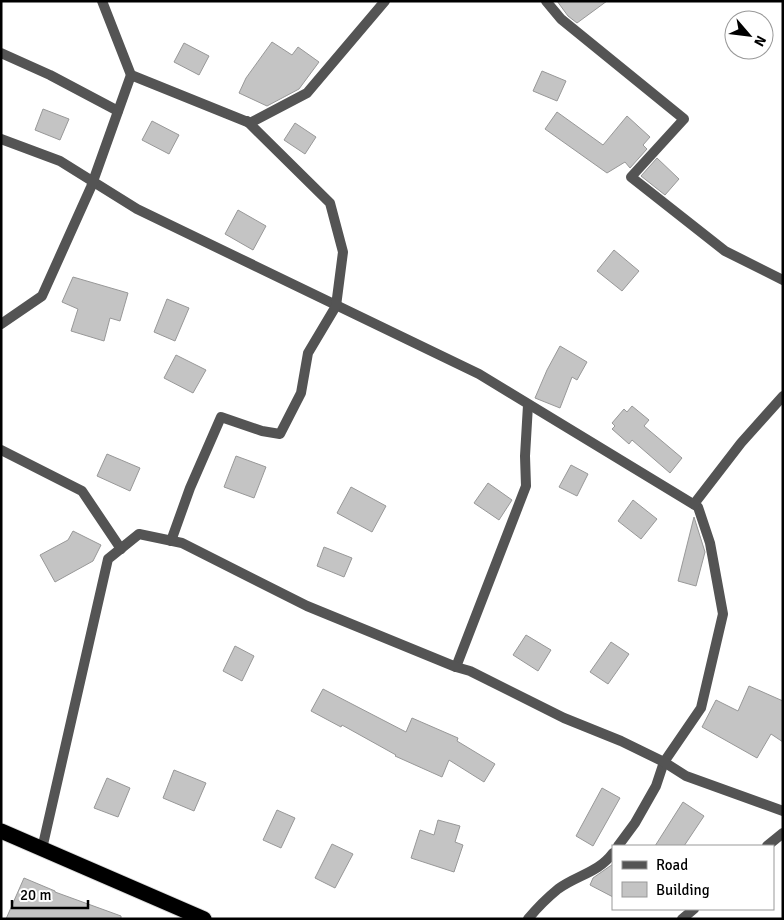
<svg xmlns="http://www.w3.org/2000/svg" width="784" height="920" font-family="Signika,sans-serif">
	<rect width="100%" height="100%" fill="#fff"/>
	<g fill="#c4c4c4" stroke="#989898">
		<polygon points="557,1 607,1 577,23 568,16"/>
		<polygon points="272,42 292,55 298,47 319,62 299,89 267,106 239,93 246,78"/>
		<polygon points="184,43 209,56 199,75 174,62"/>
		<polygon points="542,71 566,81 557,101 533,91"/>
		<polygon points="43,109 69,119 60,140 35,130"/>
		<polygon points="557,112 603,145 627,116 650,137 643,145 647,149 630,168 625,162 607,173 545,129"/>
		<polygon points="152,121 179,135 169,154 142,140"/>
		<polygon points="295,123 316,137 305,154 284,140"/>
		<polygon points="657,158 679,179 665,195 641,176"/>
		<polygon points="238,210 266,226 253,250 225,234"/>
		<polygon points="614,250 639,271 622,291 597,271"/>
		<polygon points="73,277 128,293 120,321 110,318 104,341 71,331 78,309 62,302"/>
		<polygon points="167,299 189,308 175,341 154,332"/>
		<polygon points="560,346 587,362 577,380 572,377 560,408 535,398 547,370"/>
		<polygon points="176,355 206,370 193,393 164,378"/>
		<polygon points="632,406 649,420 644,426 682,458 670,473 632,440 629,444 612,429 615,426 612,423 624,409 627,412"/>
		<polygon points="107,454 140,468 130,491 97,476"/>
		<polygon points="236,456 266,467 254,498 224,487"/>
		<polygon points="571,465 588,474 577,496 559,487"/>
		<polygon points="488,483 512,500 499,520 474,503"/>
		<polygon points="351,487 386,506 372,532 337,513"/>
		<polygon points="633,500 657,519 641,539 618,521"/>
		<polygon points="694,517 705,552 696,586 678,581"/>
		<polygon points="73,531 101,545 93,561 55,582 40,555 68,540"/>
		<polygon points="324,547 352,558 344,577 317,566"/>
		<polygon points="526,635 551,650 538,671 513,655"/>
		<polygon points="611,642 629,654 608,684 590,672"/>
		<polygon points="235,646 254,656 242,681 223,671"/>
		<polygon points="749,686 783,701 783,742 771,734 757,758 702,727 716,700 738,711"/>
		<polygon points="323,689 406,732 412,718 458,738 457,741 495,764 484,782 449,760 442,777 395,756 396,755 342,725 341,727 311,711"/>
		<polygon points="174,770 206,783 194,811 163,798"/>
		<polygon points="107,778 130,788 118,817 94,808"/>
		<polygon points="602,788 620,798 593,846 576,836"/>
		<polygon points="683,802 704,816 684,846 655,846"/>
		<polygon points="277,810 295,818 281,848 263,840"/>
		<polygon points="438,820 460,826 455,842 463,845 454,872 411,858 420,830 434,835"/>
		<polygon points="332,844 353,854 335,888 315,878"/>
		<polygon points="613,864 613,897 590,885 593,878"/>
		<polygon points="24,878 55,891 55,892 121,916 121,919 6,919"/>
	</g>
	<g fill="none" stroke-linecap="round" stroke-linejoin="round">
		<defs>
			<polyline id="highway" points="1,831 204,919"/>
		</defs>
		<use href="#highway" stroke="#dbdbdb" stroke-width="17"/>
		<g stroke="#545454" stroke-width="10">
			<polyline points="102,1 131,75"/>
			<polyline points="546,1 561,19 684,119 631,177 725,251 783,280"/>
			<polyline points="1,53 50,75 118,111"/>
			<polyline points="1,139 60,161 137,209 479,374 698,507 710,543 723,614 701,708 664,762 656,786 635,823 618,846"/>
			<polyline points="1,324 42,296 91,187 131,75 250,123 307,93 385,1"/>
			<polyline points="1,450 82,491 121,549"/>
			<polyline points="694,504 741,443 783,396"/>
			<polyline points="171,541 190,488 221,417 262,431 280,434 301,393 308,353 336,306 343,252 330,203 247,121"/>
			<polyline points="456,667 526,486 525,456 528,405"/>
			<polyline points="767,846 783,833"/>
			<polyline points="42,849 108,559 139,534 182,543 307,606 456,667 470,671 564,718 621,741 664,762 686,776 783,811"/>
			<path d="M528 919C537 908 547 898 558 889 577 875 598 873 613 853"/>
			<polyline points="682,919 694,909"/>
		</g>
		<use href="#highway" stroke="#000" stroke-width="15"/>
	</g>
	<rect width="784" height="920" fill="none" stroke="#000000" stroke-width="5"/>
	<rect x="612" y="845" width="162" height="65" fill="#ffffff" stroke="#999999"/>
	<rect x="622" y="861" width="25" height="8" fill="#545454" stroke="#999999"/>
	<text x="656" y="870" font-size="15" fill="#000000">Road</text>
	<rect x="622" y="882" width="25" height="15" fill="#c4c4c4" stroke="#999999"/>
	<text x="656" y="895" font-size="15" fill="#000000">Building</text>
	<g transform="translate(749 35) rotate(118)"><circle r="24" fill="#ffffff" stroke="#999999"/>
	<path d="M0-4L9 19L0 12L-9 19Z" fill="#000000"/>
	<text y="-8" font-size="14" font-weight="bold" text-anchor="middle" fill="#000000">N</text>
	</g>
	<path d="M12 900v8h76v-8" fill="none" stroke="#000000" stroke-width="2.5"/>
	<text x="20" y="900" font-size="15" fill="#000000" stroke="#ffffff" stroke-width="4" paint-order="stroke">20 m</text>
</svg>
